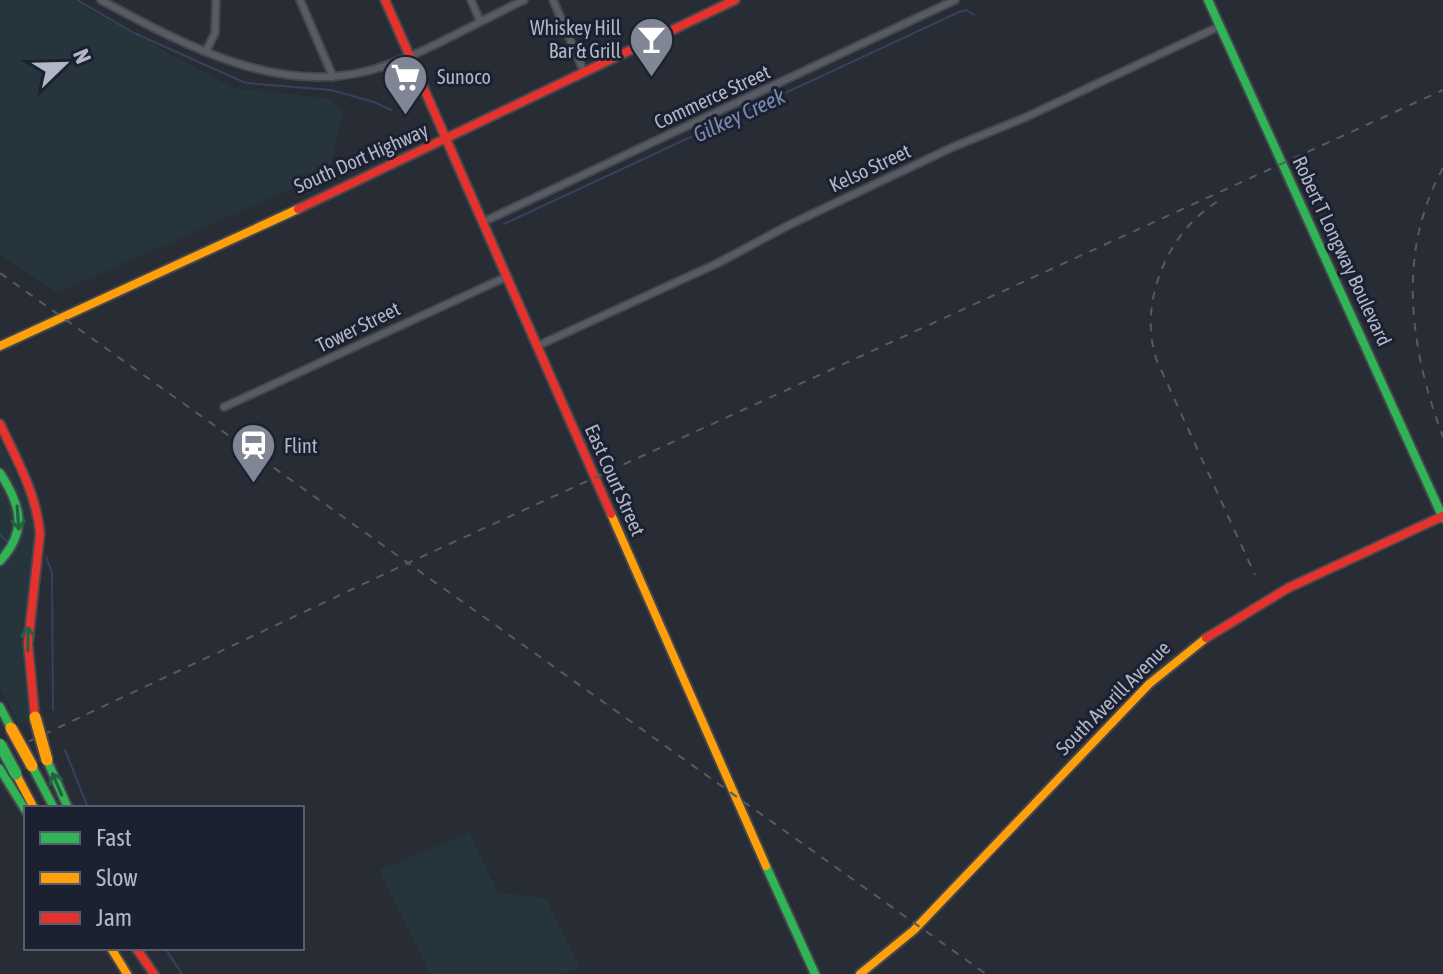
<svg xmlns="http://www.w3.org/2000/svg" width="1443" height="974" font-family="'Asap Condensed',sans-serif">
	<rect width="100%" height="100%" fill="#282c35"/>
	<g fill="#25353b">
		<polygon points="0,0 72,0 233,88 326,98 344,110 329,172 57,293 0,255"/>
		<polygon points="0,441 33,514 35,533 24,637 25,678 32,718 19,724 0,688 0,565 18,545 9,480 0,467"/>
		<path d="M0 482C15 507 20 531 0 554Z"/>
		<polygon points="469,833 498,893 546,898 580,968 561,974 431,974 379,870"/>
	</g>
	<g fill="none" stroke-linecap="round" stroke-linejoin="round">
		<g stroke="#35415e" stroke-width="2">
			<polyline points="77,0 134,33 246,83 331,90 374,102 391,110"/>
			<polyline points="504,224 959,12 966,10 974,15"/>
			<polyline points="0,535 6,540"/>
			<polyline points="46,557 52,573 53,710"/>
			<polyline points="65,750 88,808"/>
			<polyline points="165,948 182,974"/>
		</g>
		<defs>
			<g id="street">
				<path d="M101 0C181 43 274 95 367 71 416 59 477 22 524 0"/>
				<polyline points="300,0 333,77"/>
				<polyline points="471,0 480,21"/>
				<polyline points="553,0 584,72"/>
				<polyline points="206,51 215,33 216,0"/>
				<polyline points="483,222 955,0"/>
				<polyline points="537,346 718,263 789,225 953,147 1024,118 1220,26"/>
				<polyline points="224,407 506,277"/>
			</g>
			<g id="fast">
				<polyline points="1208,0 1443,518"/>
				<path d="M0 473C21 505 28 531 0 561"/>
				<polyline points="0,707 11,728"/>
				<polyline points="47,760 68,808"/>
				<polyline points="32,766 54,808"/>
				<polyline points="0,769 26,811"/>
				<polyline points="766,866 815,974"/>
			</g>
			<g id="slow">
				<polyline points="0,346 298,209"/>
				<polyline points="611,514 766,866"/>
				<polyline points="16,774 34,808"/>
				<polyline points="111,948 127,974"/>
				<polyline points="860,974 914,930 1149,684 1206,638"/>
			</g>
			<g id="jam">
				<polyline points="385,0 611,514"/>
				<polyline points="298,209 735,0"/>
				<path d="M0 424C17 460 36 493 40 533L28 644 35 717"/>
				<polyline points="1206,638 1288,588 1443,516"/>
				<polyline points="136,948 154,974"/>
			</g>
		</defs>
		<use href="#street" stroke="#44474e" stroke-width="10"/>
		<use href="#fast" stroke="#44474e" stroke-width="12"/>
		<use href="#slow" stroke="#44474e" stroke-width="12"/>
		<use href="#jam" stroke="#44474e" stroke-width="12"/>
		<use href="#street" stroke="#585b63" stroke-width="6"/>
		<use href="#fast" stroke="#30b455" stroke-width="8"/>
		<use href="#slow" stroke="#ff9f0a" stroke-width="8"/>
		<use href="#jam" stroke="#e5322d" stroke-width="8"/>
		<g stroke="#565a61" stroke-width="2" stroke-dasharray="8 8" stroke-linecap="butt">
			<path d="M1443 168C1396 253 1410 349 1443 437"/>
			<path d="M1217 202C1167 232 1137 305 1157 361L1255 575"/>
			<polyline points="0,273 986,974"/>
			<polyline points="0,755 408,563 1443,90"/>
		</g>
		<defs>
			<polyline id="fast-bridge" points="0,744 16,774"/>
			<g id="slow-bridge">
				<polyline points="35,717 47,760"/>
				<polyline points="11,728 32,766"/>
			</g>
		</defs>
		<use href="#fast-bridge" stroke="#454851" stroke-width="15" stroke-linecap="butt"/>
		<use href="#slow-bridge" stroke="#454851" stroke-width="15" stroke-linecap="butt"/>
		<use href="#fast-bridge" stroke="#30b455" stroke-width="11"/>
		<use href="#slow-bridge" stroke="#ff9f0a" stroke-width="11"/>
	</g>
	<defs><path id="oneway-shaft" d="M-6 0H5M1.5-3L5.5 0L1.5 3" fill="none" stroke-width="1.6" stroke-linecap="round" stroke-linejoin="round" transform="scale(2)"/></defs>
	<g stroke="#246341">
		<use href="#oneway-shaft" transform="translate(18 518) rotate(86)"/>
		<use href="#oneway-shaft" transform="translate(28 639) rotate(-89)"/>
		<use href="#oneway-shaft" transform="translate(57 784) rotate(-113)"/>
	</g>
	<defs>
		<symbol id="bar-pin" viewBox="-11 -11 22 30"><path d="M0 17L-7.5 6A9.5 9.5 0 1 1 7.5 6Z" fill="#818694" stroke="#1b2130"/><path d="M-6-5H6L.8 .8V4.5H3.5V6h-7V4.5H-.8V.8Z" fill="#fff"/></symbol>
		<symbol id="supermarket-pin" viewBox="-11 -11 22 30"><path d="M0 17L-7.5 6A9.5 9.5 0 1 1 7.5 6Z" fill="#818694" stroke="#1b2130"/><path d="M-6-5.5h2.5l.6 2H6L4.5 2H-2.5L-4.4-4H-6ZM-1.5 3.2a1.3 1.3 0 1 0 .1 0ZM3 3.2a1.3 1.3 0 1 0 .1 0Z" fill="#fff"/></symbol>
		<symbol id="station-pin" viewBox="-11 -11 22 30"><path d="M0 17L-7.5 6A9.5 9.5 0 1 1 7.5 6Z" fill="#818694" stroke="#1b2130"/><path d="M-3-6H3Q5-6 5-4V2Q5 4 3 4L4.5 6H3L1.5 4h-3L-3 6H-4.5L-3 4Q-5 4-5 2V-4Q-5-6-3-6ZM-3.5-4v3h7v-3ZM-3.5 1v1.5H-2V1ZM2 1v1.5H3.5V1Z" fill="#fff"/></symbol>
	</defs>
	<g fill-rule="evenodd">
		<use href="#bar-pin" x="626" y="14" width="51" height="69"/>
		<use href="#supermarket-pin" x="380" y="52" width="51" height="69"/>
		<use href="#station-pin" x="228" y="420" width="51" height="69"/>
	</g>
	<g text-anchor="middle" stroke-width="6" stroke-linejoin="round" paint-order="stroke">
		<g font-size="20" fill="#b1b7c7" stroke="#1b2130" text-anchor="start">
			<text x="621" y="35" text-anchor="end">Whiskey Hill<tspan x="621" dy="23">Bar &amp; Grill</tspan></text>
			<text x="437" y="84">Sunoco</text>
			<text x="284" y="453">Flint</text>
		</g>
		<g font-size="20" fill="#b1b7c7" stroke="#1b2130">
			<text transform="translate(712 97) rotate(-25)" y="7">Commerce Street</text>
			<text transform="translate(361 158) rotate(-24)" y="7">South Dort Highway</text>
			<text transform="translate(870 168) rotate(-25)" y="7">Kelso Street</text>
			<text transform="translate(1342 251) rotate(65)" y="7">Robert T Longway Boulevard</text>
			<text transform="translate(358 327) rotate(-26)" y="7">Tower Street</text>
			<text transform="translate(615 480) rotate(66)" y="7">East Court Street</text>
			<text transform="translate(1113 698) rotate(-45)" y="7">South Averill Avenue</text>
		</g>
		<g font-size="22" font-style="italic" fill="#7989af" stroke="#1b2130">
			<text transform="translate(739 115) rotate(-25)" y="8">Gilkey Creek</text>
		</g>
	</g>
	<rect x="24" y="806" width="280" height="144" fill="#1b2130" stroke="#575d6c" stroke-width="2"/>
	<rect x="40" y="832" width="40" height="12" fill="#30b455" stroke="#575d6c" stroke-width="2"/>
	<text x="96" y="846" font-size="24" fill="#b1b7c7">Fast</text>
	<rect x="40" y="872" width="40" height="12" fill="#ff9f0a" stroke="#575d6c" stroke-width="2"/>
	<text x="96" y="886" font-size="24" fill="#b1b7c7">Slow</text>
	<rect x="40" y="912" width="40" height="12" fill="#e5322d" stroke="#575d6c" stroke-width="2"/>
	<text x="96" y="926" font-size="24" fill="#b1b7c7">Jam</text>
	<g transform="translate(64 64) rotate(67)" stroke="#1b2130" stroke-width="6" paint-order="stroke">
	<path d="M0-6L14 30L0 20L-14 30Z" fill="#b1b7c7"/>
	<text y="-12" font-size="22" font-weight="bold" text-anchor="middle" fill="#b1b7c7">N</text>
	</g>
</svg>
